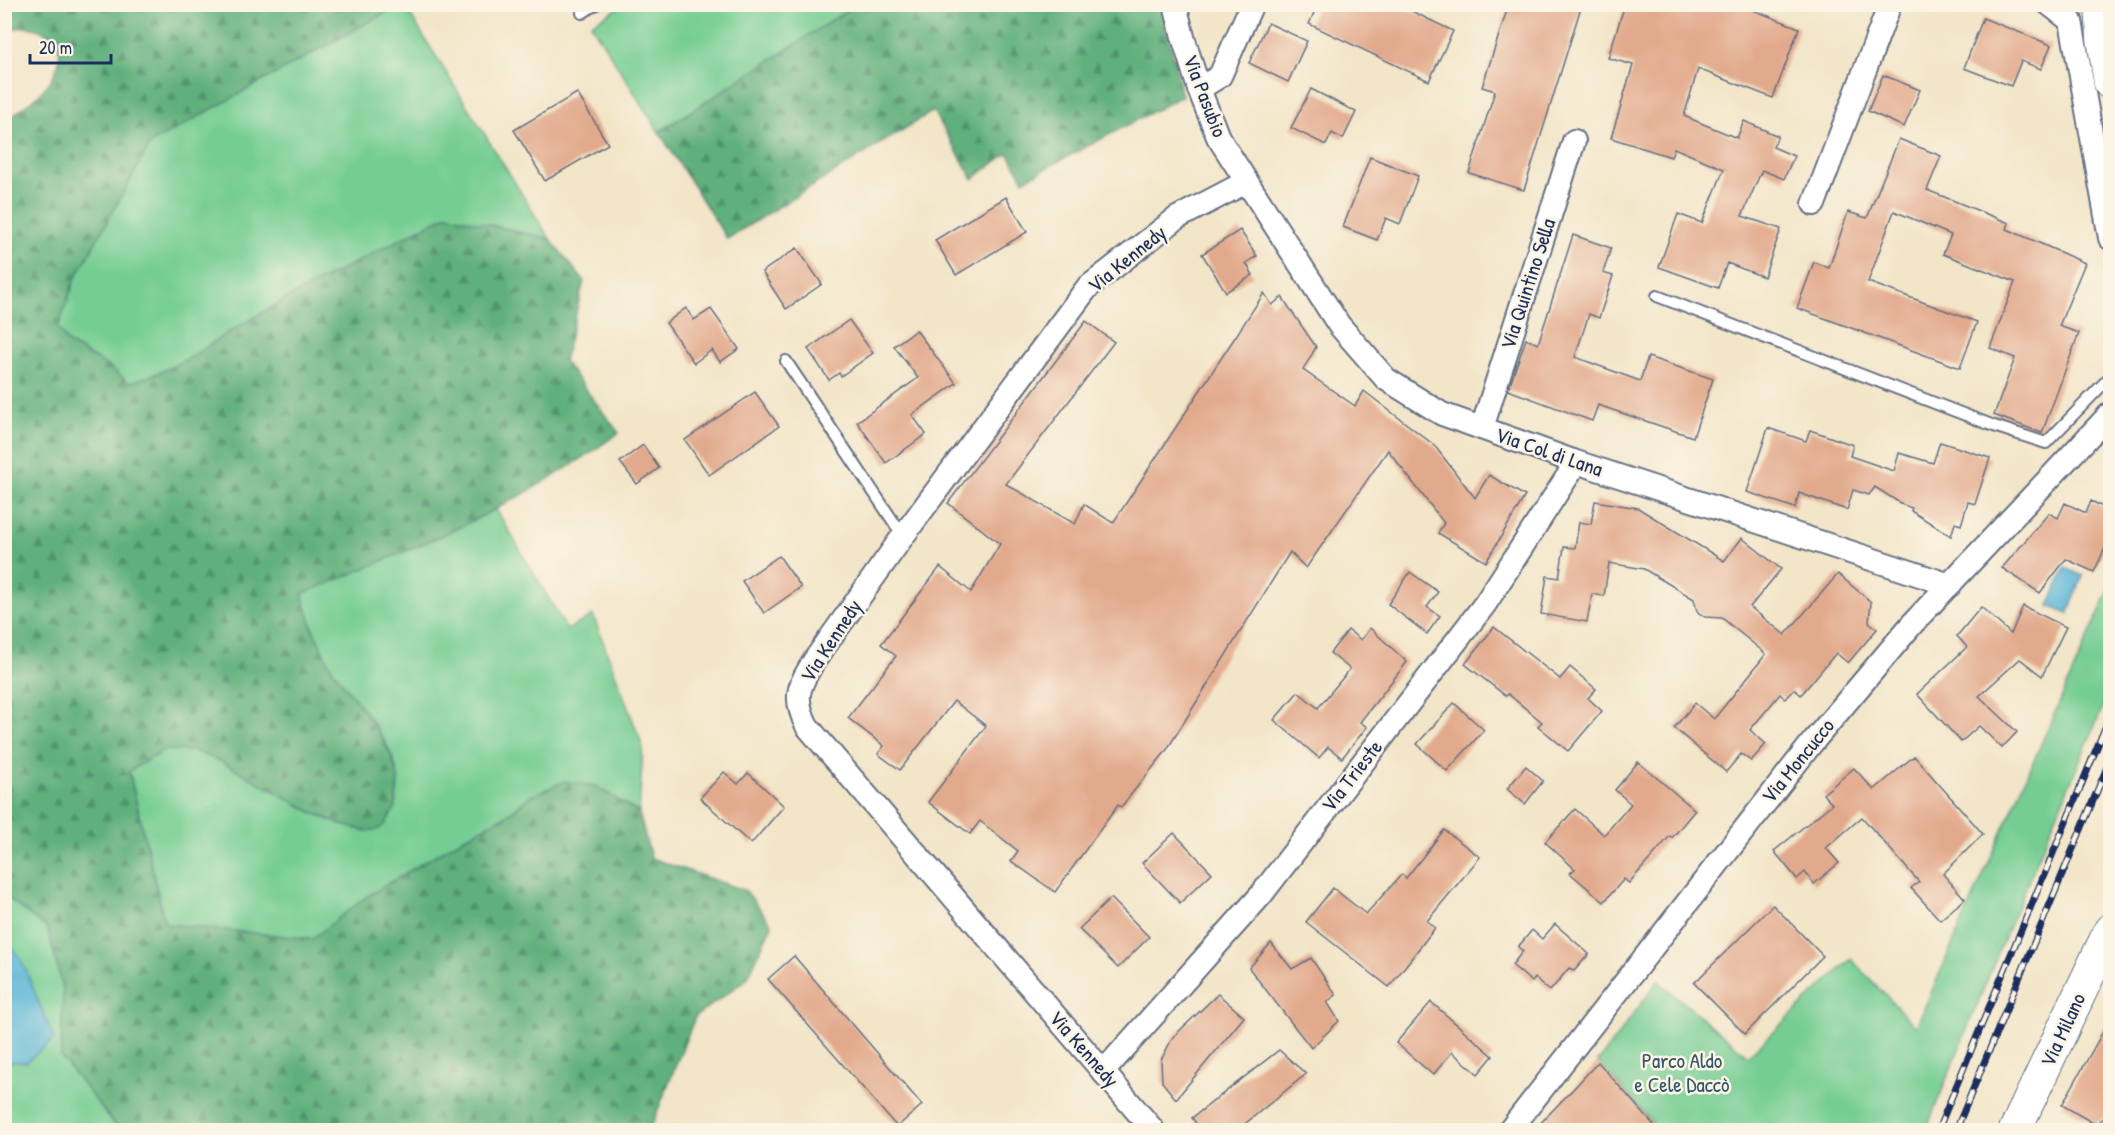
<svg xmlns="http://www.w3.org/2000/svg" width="2115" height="1135" font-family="'Patrick Hand',sans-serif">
	<defs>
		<pattern id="forest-firs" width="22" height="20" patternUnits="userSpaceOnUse" patternTransform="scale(1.5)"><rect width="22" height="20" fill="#60b07d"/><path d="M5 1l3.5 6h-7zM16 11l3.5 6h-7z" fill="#4e906a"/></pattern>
	</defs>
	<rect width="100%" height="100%" fill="#fcf5e5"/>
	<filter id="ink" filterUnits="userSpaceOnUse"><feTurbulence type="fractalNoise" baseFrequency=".0167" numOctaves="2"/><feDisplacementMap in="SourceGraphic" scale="12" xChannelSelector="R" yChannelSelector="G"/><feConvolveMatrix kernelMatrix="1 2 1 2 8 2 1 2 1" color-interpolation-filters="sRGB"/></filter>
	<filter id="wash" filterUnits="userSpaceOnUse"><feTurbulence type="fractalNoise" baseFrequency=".008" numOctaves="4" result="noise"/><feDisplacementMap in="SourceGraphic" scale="24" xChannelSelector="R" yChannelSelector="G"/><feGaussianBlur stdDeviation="1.35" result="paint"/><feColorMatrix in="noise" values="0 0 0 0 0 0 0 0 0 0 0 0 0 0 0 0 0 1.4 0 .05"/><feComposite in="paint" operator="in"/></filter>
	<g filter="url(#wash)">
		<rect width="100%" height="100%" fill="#f2e5c8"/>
		<g fill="#75cd93" stroke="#487e78" stroke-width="1.5">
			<polygon points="399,5 404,5 550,239 447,215 293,295 226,334 192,357 161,372 129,383 111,368 68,343 58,328 74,281 151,143"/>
			<polygon points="623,5 857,5 659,132 591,24"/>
			<path d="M496 509 567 630 593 615 643 747 639 813 595 786 531 795 507 815 462 839 363 899 313 939 165 924 129 771C139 765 156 752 166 750 202 740 279 796 313 813 330 821 348 827 366 831L395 808C396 799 399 786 398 776 391 736 355 703 333 670 318 647 310 620 302 594L436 538Z"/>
			<polygon points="2110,588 2110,690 2005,936 1926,1130 1659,1130 1598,1062 1658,981 1748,1056 1851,959 1916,1027"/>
			<polygon points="4,895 48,929 63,989 61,1057 119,1130 5,1130"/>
		</g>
		<g fill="url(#forest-firs)" stroke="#3e706e" stroke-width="1.5">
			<path d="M5 4 399 5 151 143 74 281 58 328 68 343 111 368 129 383 161 372 191 357 226 334 293 295 447 215 550 239 584 281 564 361 619 433C573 466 524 496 474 520 418 548 360 570 302 594L313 630 332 669 376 727 391 756 398 777 395 808 385 824 379 829 366 831 343 825 312 812 220 761 193 751 165 750 129 771 165 924 312 939 363 899 462 839 507 815 531 796 565 781 595 786 639 813 651 858 746 891 772 925 747 979 695 1017 650 1130H119L61 1057 63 989 48 929 4 895 5 122C15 113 28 105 38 95 53 81 72 50 49 35 34 25 21 26 5 31Z"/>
			<polygon points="857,4 1162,5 1182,96 1024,180 1008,153 973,179 933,111 727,239 659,132"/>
		</g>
		<g fill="#59b5d7" stroke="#3a729a" stroke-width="1.5">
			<polygon points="2065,568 2083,576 2068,614 2049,606"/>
			<polygon points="4,936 21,959 54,1039 26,1062 5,1062"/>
		</g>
		<g id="blocks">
			<g fill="#e2aa8d">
				<polygon points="1318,4 1397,4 1453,31 1429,81 1309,24"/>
				<polygon points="1509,4 1582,4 1524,190 1469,173 1495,91 1482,87"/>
				<polygon points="1625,4 1738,4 1799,28 1773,98 1698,69 1684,116 1737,138 1744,121 1778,136 1773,147 1794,156 1784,179 1762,170 1742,216 1781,229 1764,277 1727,263 1718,288 1659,267 1678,214 1702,223 1724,169 1674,148 1671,157 1611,138 1633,65 1608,58"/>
				<polygon points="1983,18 2051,45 2041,69 2021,61 2011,86 1964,68"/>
				<polygon points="1268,23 1307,41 1288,82 1249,63"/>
				<polygon points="1883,75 1920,90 1904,127 1868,111"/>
				<polygon points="1311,89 1356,112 1343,139 1332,133 1326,145 1291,128"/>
				<polygon points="577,93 608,144 545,181 514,130"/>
				<polygon points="1899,139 1941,156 1927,190 2009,223 2007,229 2085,263 2059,326 2079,333 2042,433 1994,415 2015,358 1990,348 2015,282 1943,254 1951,235 1894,211 1868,282 1977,322 1960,368 1797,308 1814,262 1829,268 1848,212 1867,218"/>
				<polygon points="1370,157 1418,176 1400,224 1386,218 1377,240 1343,227"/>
				<polygon points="1006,197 1027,232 956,275 935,240"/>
				<polygon points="1240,230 1257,256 1246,263 1253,275 1226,292 1202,254"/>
				<polygon points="1573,235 1611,248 1603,273 1613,276 1599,318 1589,314 1575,357 1640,381 1648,357 1713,379 1693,437 1598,405 1592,421 1508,390 1526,339 1538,344"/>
				<polygon points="797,248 822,284 786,309 762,272"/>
				<polygon points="1264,293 1272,305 1282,297 1316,347 1303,370 1355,406 1364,391 1434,445 1475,498 1489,475 1525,496 1486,562 1438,533 1444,523 1388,450 1306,568 1290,552 1166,751 1121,807 1118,805 1055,892 1011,861 1018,851 980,821 970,834 928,802 986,726 954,701 900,770 878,754 884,746 848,718 896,656 881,644 940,567 971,592 1000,544 948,503 1086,321 1114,342 1006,484 1075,524 1084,504 1113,523"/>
				<polygon points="686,308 694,320 711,309 739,349 720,362 712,350 694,363 666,323"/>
				<polygon points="849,320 873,353 841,376 839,373 829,380 808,349"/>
				<polygon points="916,330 956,383 912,415 926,434 886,463 857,422 918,378 894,346"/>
				<polygon points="755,392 779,426 709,475 685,440"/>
				<polygon points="1768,428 1806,441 1810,430 1853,445 1850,456 1894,471 1899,453 1933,463 1940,442 1990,458 1975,504 1968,502 1961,525 1955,523 1951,536 1911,511 1912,508 1903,505 1875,487 1869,495 1853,490 1847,510 1799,493 1795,508 1747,492"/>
				<polygon points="643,445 659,468 637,484 620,462"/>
				<polygon points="1595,501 1638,508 1724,561 1742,538 1781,569 1750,607 1785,635 1838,574 1871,602 1869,622 1877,629 1848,663 1836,653 1801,695 1794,689 1785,699 1780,694 1750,730 1766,744 1751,761 1741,754 1726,772 1674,728 1695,703 1714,719 1766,654 1722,618 1705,617 1700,614 1697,611 1694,599 1644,569 1609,563 1604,596 1592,594 1587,622 1541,614 1547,576 1559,578 1564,547 1575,548 1579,522 1591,524"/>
				<polygon points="2091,501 2110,510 2110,537 2094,572 2066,559 2040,593 2002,568 2049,513 2058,518 2065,503 2086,513"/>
				<polygon points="779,556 801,587 764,613 742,581"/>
				<polygon points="1410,572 1438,592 1427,607 1440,616 1427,634 1388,604"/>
				<polygon points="2023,606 2066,627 2042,676 2020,659 1979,696 2017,732 2002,748 1979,726 1961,742 1917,694 1967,647 1957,636 1981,607 2011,634"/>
				<polygon points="1494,627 1560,679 1570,667 1596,689 1588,698 1602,711 1568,751 1538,726 1542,722 1508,694 1506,696 1465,664"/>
				<polygon points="1370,628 1407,662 1360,722 1367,727 1342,758 1328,747 1319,758 1274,720 1298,692 1318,708 1350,669 1330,653 1348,630 1361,640"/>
				<polygon points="1454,703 1484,730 1447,771 1417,744"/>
				<polygon points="1914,756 1983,834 1943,874 1965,899 1940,920 1911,888 1919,882 1862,817 1826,848 1839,863 1814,884 1805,872 1797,879 1774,851 1832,804 1823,794 1854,768 1874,790"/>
				<polygon points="1638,762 1695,810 1672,838 1670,836 1629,883 1624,879 1604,902 1570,873 1575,869 1545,842 1575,809 1604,835 1631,804 1615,790"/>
				<polygon points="1526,766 1543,781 1525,804 1507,789"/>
				<polygon points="724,772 738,784 748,773 784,806 751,844 700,798"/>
				<polygon points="1444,830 1480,857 1427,921 1435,928 1389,987 1306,922 1333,888 1366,914 1402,874 1406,878"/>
				<polygon points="1174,833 1212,873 1180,903 1142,863"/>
				<polygon points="1111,898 1149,937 1118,968 1079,929"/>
				<polygon points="1773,905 1823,956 1745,1034 1694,983"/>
				<polygon points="1555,924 1589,954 1574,971 1569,968 1550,991 1535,978 1532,982 1512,965 1523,951 1518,947 1532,930 1542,939"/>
				<polygon points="1271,943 1292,969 1311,958 1336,995 1327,1002 1339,1021 1311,1048 1249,968"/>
				<polygon points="794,956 922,1105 897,1127 768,979"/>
				<polygon points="1218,994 1244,1017 1176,1099 1162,1082 1161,1060 1173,1037"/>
				<polygon points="1431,1002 1493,1056 1478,1074 1452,1052 1433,1075 1396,1043"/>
				<polygon points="2110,1019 2110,1114 2095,1124 2062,1105"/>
				<polygon points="1279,1050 1306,1074 1236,1131 1202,1131 1192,1118"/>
				<polygon points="1598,1062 1659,1131 1533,1131 1575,1087"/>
			</g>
		</g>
	</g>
	<g filter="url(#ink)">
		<use href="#blocks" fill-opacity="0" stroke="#666f83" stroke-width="1.5"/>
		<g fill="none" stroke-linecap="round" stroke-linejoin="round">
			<defs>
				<g id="lane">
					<polyline points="582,13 596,4"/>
					<polyline points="1657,296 1994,426 2046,443 2110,377"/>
					<polyline points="786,361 903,536"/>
				</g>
				<g id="street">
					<polyline points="1175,4 1183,37 1199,89 1218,137 1339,325 1386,379 1442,414 1573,461 1950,585"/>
					<polyline points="2049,4 2071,21 2110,238"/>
					<polyline points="1199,89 1220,76 1252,4"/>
					<polyline points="1814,204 1890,4"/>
					<polyline points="1482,428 1574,141"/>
					<polyline points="1103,1072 1261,895 1485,604 1569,474 1573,461"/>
					<path d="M1153 1130 807 726C793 698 798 687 814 661L903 536 1087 288 1177 218 1246 182"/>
					<polyline points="1510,1130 1811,744 1913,623 2110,414"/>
				</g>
				<g id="secondary">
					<polyline points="2101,4 2103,38 2110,83"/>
					<polyline points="2015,1130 2110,930"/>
				</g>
			</defs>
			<use href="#lane" stroke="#666f83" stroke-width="14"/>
			<use href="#street" stroke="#666f83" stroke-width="26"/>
			<use href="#secondary" stroke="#666f83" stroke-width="34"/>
			<use href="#lane" stroke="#fff" stroke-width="10"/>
			<use href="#street" stroke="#fff" stroke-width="22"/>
			<use href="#secondary" stroke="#fff" stroke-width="32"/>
			<defs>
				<g id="rail">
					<polyline points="1938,1130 2110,716"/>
					<polyline points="1956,1130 2110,760"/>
				</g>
			</defs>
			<use href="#rail" stroke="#1b2f5e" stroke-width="7"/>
			<use href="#rail" stroke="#fcf5e5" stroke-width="4.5" stroke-dasharray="14" stroke-linecap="butt"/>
		</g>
	</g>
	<g text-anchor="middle" stroke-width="5" stroke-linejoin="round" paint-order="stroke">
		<g font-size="21" fill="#1b2f5e" stroke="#fcf5e5">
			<text transform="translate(1205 96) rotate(69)" y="7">Via Pasubio</text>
			<text transform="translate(1127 259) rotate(-39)" y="7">Via Kennedy</text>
			<text transform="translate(1528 284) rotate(-72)" y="7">Via Quintino Sella</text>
			<text transform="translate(1549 452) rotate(19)" y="7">Via Col di Lana</text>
			<text transform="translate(831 641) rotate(-57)" y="7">Via Kennedy</text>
			<text transform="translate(1798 761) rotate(-51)" y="7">Via Moncucco</text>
			<text transform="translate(1352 776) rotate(-52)" y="7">Via Trieste</text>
			<text transform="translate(2063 1030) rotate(-65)" y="7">Via Milano</text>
			<text transform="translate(1084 1049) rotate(49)" y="7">Via Kennedy</text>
		</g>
		<g font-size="21" fill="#32566b" stroke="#fcf5e5">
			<text x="1682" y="1068">Parco Aldo<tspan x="1682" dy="24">e Cele Daccò</tspan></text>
		</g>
	</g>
	<rect width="2115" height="1135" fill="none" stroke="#fcf5e5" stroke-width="24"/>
	<path d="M30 54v9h81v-9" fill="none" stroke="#1b2f5e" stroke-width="3"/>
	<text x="39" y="54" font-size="18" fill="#1b2f5e" stroke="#fcf5e5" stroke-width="4.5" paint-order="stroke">20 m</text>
</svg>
